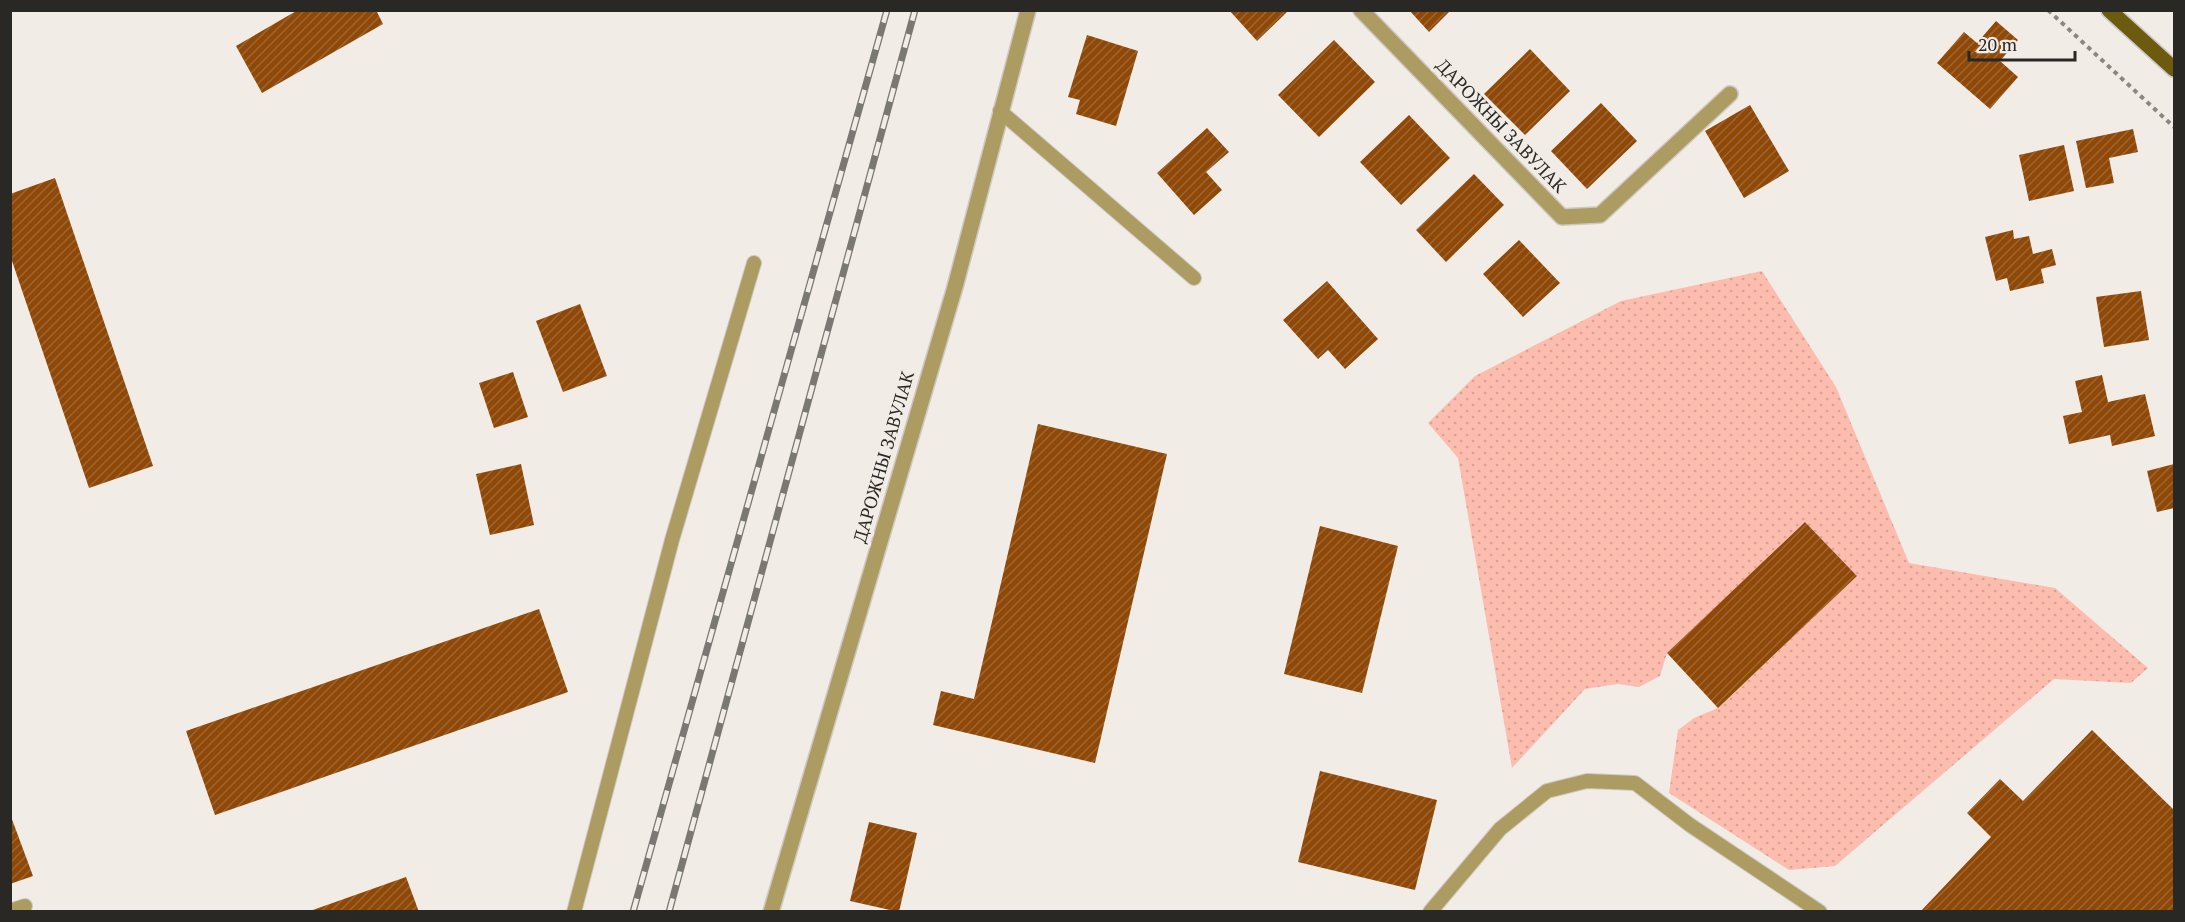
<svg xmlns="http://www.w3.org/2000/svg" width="2185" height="922" font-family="'PT Serif',serif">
	<defs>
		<pattern id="grass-dots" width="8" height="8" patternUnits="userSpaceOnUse" patternTransform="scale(1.5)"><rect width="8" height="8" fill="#fcbdaf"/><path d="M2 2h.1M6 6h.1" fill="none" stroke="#d8a296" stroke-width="1.8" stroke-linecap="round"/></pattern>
		<pattern id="building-hatch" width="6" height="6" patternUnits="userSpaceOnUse" patternTransform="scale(1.5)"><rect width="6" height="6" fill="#8f4806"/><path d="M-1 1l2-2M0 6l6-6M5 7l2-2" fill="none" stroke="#9b6634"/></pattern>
	</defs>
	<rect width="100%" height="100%" fill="#f1ece5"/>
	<polygon fill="url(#grass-dots)" points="1762,271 1836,387 1909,563 2055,588 2148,668 2131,683 2054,679 1835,866 1789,870 1669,793 1678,730 1694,718 1718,708 1857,576 1805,522 1667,653 1660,676 1639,687 1618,684 1585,689 1512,768 1458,458 1428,423 1475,376 1621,301"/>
	<g fill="url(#building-hatch)">
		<polygon points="298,10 376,10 383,24 262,93 236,46"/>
		<polygon points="1229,10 1289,10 1257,41"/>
		<polygon points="1409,10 1451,10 1429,32"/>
		<polygon points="1996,21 2018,40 2000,61 2018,77 1990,109 1937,63 1964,32 1977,43"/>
		<polygon points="1087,35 1138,51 1116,126 1076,114 1080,100 1068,97"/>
		<polygon points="1334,40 1375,82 1319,137 1278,95"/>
		<polygon points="1530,49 1570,91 1525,135 1484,94"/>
		<polygon points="1601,103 1637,141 1587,189 1551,151"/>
		<polygon points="1750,105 1789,171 1744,198 1705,131"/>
		<polygon points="1409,115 1450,158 1401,205 1360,162"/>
		<polygon points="1207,128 1229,152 1206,172 1222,190 1194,215 1157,173"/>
		<polygon points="2133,129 2138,152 2109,158 2114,183 2086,188 2076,141"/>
		<polygon points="2064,145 2074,191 2029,201 2019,155"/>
		<polygon points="1474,174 1504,205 1446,262 1416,230"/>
		<polygon points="55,178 153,466 89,488 10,255 10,194"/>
		<polygon points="2013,230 2014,239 2029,236 2033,254 2052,249 2056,265 2041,269 2044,283 2010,291 2007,278 1996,281 1985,237"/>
		<polygon points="1519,240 1560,283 1523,317 1483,274"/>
		<polygon points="1327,281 1378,339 1345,369 1328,350 1318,359 1283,320"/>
		<polygon points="2141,291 2149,340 2104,347 2096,297"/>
		<polygon points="580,304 607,376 563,392 536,321"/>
		<polygon points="513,372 528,417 494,428 479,383"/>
		<polygon points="2102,375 2108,402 2145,394 2155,436 2112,446 2110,435 2069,444 2063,416 2082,412 2075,381"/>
		<polygon points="1038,424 1167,454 1095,763 933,725 941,691 974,699"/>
		<polygon points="521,464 534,525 490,535 476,474"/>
		<polygon points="2174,464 2174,508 2157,512 2147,471"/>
		<polygon points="1805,522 1857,576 1718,708 1667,653"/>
		<polygon points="1320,526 1398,546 1362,693 1284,674"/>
		<polygon points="539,609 568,692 215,815 186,731"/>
		<polygon points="2092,730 2174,810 2174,912 1920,912 1991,837 1967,813 2000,779 2023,801"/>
		<polygon points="1320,771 1437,800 1415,890 1298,862"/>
		<polygon points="10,814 33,876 10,884"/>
		<polygon points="869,822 917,833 899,912 850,901"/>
		<polygon points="406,877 419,912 310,912 310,911"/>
	</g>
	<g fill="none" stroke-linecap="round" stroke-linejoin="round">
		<defs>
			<g id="service">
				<polyline points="1000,111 1194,278"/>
				<polyline points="10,911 25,906"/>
				<polyline points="574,912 672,540 754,263"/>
				<polyline points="1430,912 1500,829 1547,791 1587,781 1635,783 1690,825 1820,912"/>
			</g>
			<g id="minor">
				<polyline points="1361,10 1562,217 1600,215 1730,94"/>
				<polyline points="771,912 955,287 1028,10"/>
			</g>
			<polyline id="primary" points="2109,10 2174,69"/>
		</defs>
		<use href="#service" stroke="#cdc9c2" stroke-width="16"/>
		<use href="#minor" stroke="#cdc9c2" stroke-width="18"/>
		<use href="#primary" stroke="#cdc9c2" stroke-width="18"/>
		<polyline stroke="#8a8782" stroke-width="4" stroke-dasharray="4.5 4.5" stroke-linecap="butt" points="2048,10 2174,127"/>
		<use href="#service" stroke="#ad9c62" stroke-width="14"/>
		<use href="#minor" stroke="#ad9c62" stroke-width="15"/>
		<use href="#primary" stroke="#6c5a0f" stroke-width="15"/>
		<defs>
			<g id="rail">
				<polyline points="633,912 887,10"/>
				<polyline points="669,912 915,10"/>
			</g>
		</defs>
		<use href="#rail" stroke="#7a7873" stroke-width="7"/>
		<use href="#rail" stroke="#f1ece5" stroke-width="4.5" stroke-dasharray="14" stroke-linecap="butt"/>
	</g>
	<g text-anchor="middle" stroke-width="6" stroke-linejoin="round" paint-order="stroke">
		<g font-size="18" fill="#292825" stroke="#f1ece5">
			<text transform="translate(1501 126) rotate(46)" y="6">ДАРОЖНЫ ЗАВУЛАК</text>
			<text transform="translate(884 457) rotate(-74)" y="6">ДАРОЖНЫ ЗАВУЛАК</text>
		</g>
	</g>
	<rect width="2185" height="922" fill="none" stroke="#292825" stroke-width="24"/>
	<path d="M1969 51v9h106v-9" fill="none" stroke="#292825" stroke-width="3"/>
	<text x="1978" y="51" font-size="18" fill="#292825" stroke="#f1ece5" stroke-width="4.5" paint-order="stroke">20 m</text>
</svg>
